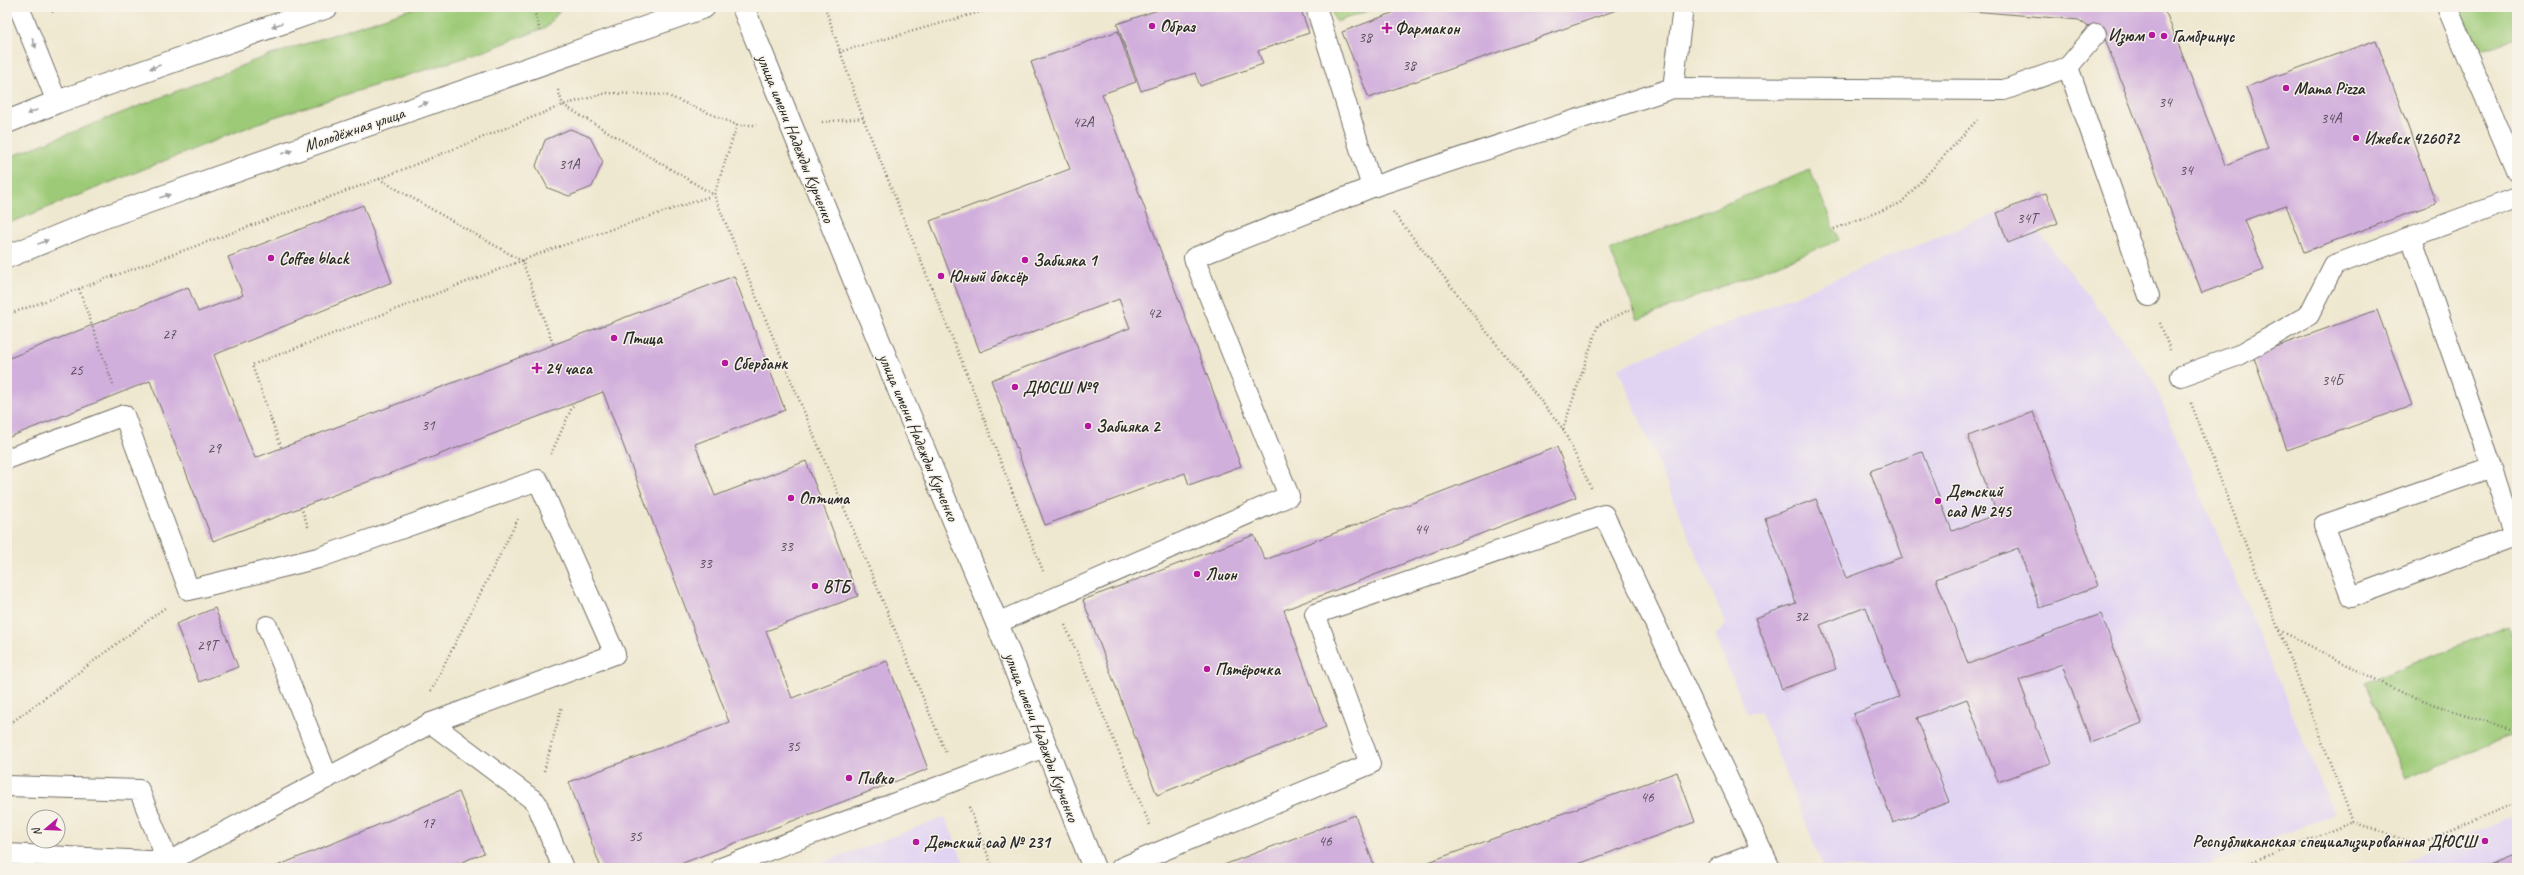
<svg xmlns="http://www.w3.org/2000/svg" width="2524" height="875" font-family="Caveat,sans-serif">
	<rect width="100%" height="100%" fill="#f7f3e8"/>
	<filter id="ink" filterUnits="userSpaceOnUse"><feTurbulence type="fractalNoise" baseFrequency=".025" numOctaves="2"/><feDisplacementMap in="SourceGraphic" scale="8" xChannelSelector="R" yChannelSelector="G"/><feConvolveMatrix kernelMatrix="1 2 1 2 8 2 1 2 1" color-interpolation-filters="sRGB"/></filter>
	<filter id="wash" filterUnits="userSpaceOnUse"><feTurbulence type="fractalNoise" baseFrequency=".012" numOctaves="4" result="noise"/><feDisplacementMap in="SourceGraphic" scale="16" xChannelSelector="R" yChannelSelector="G"/><feGaussianBlur stdDeviation="0.9" result="paint"/><feColorMatrix in="noise" values="0 0 0 0 0 0 0 0 0 0 0 0 0 0 0 0 0 1.4 0 .05"/><feComposite in="paint" operator="in"/></filter>
	<g filter="url(#wash)">
		<rect width="100%" height="100%" fill="#efe8d0"/>
		<g fill="#e1d4f3">
			<polygon points="1997,213 2008,242 2039,232 2151,376 2334,814 2200,868 1824,868 1760,711 1747,713 1715,636 1726,625 1618,368"/>
			<polygon points="2517,814 2517,868 2388,868"/>
			<polygon points="945,817 966,868 808,868"/>
		</g>
		<g fill="#9dca77" stroke="#647a51">
			<polygon points="417,7 560,7 560,10 547,27 479,53 271,118 7,224 7,158 256,60"/>
			<polygon points="1330,7 1379,7 1336,22"/>
			<polygon points="2450,7 2517,7 2517,37 2465,55"/>
			<polygon points="1810,170 1839,240 1638,320 1610,250"/>
			<polygon points="2508,625 2517,646 2517,733 2405,779 2365,683"/>
		</g>
		<g id="blocks">
			<g fill="#d1afdc">
				<polygon points="1166,7 1300,7 1309,33 1258,51 1263,64 1200,86 1195,73 1141,91 1117,24"/>
				<polygon points="1408,7 1625,7 1369,98 1342,32"/>
				<polygon points="1924,7 2159,7 2167,15 2225,165 2268,148 2246,87 2376,40 2436,203 2304,252 2286,205 2245,220 2264,270 2202,293 2105,39 2079,20"/>
				<polygon points="1118,31 1136,82 1102,94 1241,466 1189,485 1185,473 1045,525 991,380 1130,328 1119,299 980,352 930,221 1070,169 1031,62"/>
				<polygon points="570,129 590,137 603,162 592,187 569,196 548,188 536,166 545,140"/>
				<polygon points="2046,193 2058,223 2008,243 1997,213"/>
				<polygon points="363,205 392,282 214,355 255,458 734,276 785,410 695,444 715,496 806,461 858,596 766,631 792,698 887,661 928,769 670,868 601,868 569,782 729,722 603,392 213,541 150,381 7,438 7,359 188,287 198,312 243,295 228,257"/>
				<polygon points="2377,310 2412,405 2287,450 2253,355"/>
				<polygon points="2033,412 2098,586 2040,608 2018,548 1936,579 1968,664 2101,614 2142,723 2091,743 2062,664 2019,680 2050,763 1998,782 1967,699 1917,718 1949,802 1893,823 1853,714 1899,697 1866,607 1820,625 1836,669 1782,689 1755,618 1796,603 1765,518 1816,499 1846,578 1902,557 1870,471 1922,452 1952,531 1997,514 1968,436"/>
				<polygon points="1557,447 1576,497 1284,610 1326,727 1157,795 1083,600 1254,535 1265,560"/>
				<polygon points="215,608 238,667 199,682 176,624"/>
				<polygon points="1677,772 1695,822 1567,868 1412,868"/>
				<polygon points="459,792 484,853 447,868 272,868"/>
				<polygon points="1355,815 1375,868 1216,868"/>
				<polygon points="2517,853 2517,868 2481,868"/>
			</g>
		</g>
	</g>
	<g filter="url(#ink)">
		<use href="#blocks" fill-opacity="0" stroke="#706d65" stroke-width="1"/>
		<g fill="none" stroke-linecap="round" stroke-linejoin="round">
			<defs>
				<g id="service">
					<polyline points="19,7 57,102"/>
					<polyline points="1316,7 1372,187 1673,88 2004,90 2068,67 2149,296"/>
					<polyline points="2447,7 2517,172"/>
					<polyline points="2068,67 2096,34"/>
					<polyline points="1673,88 1683,7"/>
					<polyline points="2411,237 2492,467 2324,525 2351,597 2515,536 2492,467"/>
					<polyline points="2181,376 2239,355 2309,315 2334,265 2517,198"/>
					<polyline points="7,459 124,415 189,590 318,558 538,480 615,654 431,723 168,862 7,854"/>
					<polyline points="997,623 1289,496 1194,258 1372,187"/>
					<polyline points="267,626 328,778"/>
					<polyline points="431,723 536,802 563,868"/>
					<polyline points="7,786 139,790 168,862"/>
					<polyline points="721,868 1045,747"/>
					<polyline points="1121,868 1370,764 1315,614 1604,515 1770,868"/>
					<polyline points="1718,868 1762,851"/>
				</g>
				<polyline id="minor" points="743,7 901,395 997,623 1094,868"/>
				<g id="secondary">
					<polyline points="7,122 57,102 327,7"/>
					<polyline points="7,257 102,218 704,7"/>
				</g>
			</defs>
			<use href="#service" stroke="#706d65" stroke-width="22"/>
			<use href="#minor" stroke="#706d65" stroke-width="24"/>
			<use href="#secondary" stroke="#706d65" stroke-width="24"/>
			<g stroke="#706d65" stroke-width="2.5" stroke-dasharray="1 3" stroke-linecap="butt">
				<polyline points="533,7 540,31"/>
				<polyline points="825,7 863,118 966,372 1043,571"/>
				<polyline points="52,12 64,7"/>
				<polyline points="839,52 998,7"/>
				<polyline points="558,90 563,105 714,195"/>
				<polyline points="822,122 863,118"/>
				<polyline points="737,125 714,195 946,753"/>
				<polyline points="379,179 522,261 553,344"/>
				<polyline points="1393,212 1563,429 1591,488"/>
				<polyline points="1834,229 1901,203 1977,120"/>
				<polyline points="79,289 114,387"/>
				<polyline points="7,315 379,179 563,105 607,93 666,95 737,125 757,125"/>
				<polyline points="2160,323 2170,350"/>
				<polyline points="2191,403 2353,822 2236,868"/>
				<polyline points="1563,429 1598,325 1633,308"/>
				<polyline points="281,447 252,365 549,250 714,195"/>
				<polyline points="551,454 574,403"/>
				<polyline points="301,507 309,529"/>
				<polyline points="1065,625 1150,825"/>
				<polyline points="2279,630 2410,697 2517,731"/>
				<polyline points="431,691 518,519"/>
				<polyline points="7,726 166,607"/>
				<polyline points="544,771 562,706"/>
				<polyline points="969,807 993,868"/>
				<polyline points="2353,822 2416,844 2517,803"/>
			</g>
			<use href="#service" stroke="#fff" stroke-width="20"/>
			<use href="#minor" stroke="#fff" stroke-width="22"/>
			<use href="#secondary" stroke="#fff" stroke-width="22"/>
		</g>
		<defs><path id="oneway-solid" d="M-6-.8H1V-3.2L6.5 0L1 3.2V.8H-6Z"/></defs>
		<g fill="#a0a0a0">
			<use href="#oneway-solid" transform="translate(277 25) rotate(161)"/>
			<use href="#oneway-solid" transform="translate(34 43) rotate(69)"/>
			<use href="#oneway-solid" transform="translate(155 67) rotate(161)"/>
			<use href="#oneway-solid" transform="translate(423 104) rotate(-19)"/>
			<use href="#oneway-solid" transform="translate(32 112) rotate(158)"/>
			<use href="#oneway-solid" transform="translate(287 152) rotate(-19)"/>
			<use href="#oneway-solid" transform="translate(165 196) rotate(-19)"/>
			<use href="#oneway-solid" transform="translate(43 242) rotate(-22)"/>
		</g>
	</g>
	<g fill="#b5179e" stroke="#f7f3e8" stroke-width="1.5">
		<circle cx="1152" cy="26" r="4"/>
		<path d="M1385 22h4v4h4v4h-4v4h-4v-4h-4v-4h4z"/>
		<circle cx="2152" cy="35" r="4"/>
		<circle cx="2164" cy="36" r="4"/>
		<circle cx="2286" cy="88" r="4"/>
		<circle cx="2356" cy="138" r="4"/>
		<circle cx="271" cy="258" r="4"/>
		<circle cx="1025" cy="260" r="4"/>
		<circle cx="941" cy="276" r="4"/>
		<circle cx="614" cy="338" r="4"/>
		<circle cx="725" cy="363" r="4"/>
		<path d="M535 362h4v4h4v4h-4v4h-4v-4h-4v-4h4z"/>
		<circle cx="1015" cy="387" r="4"/>
		<circle cx="1088" cy="426" r="4"/>
		<circle cx="791" cy="498" r="4"/>
		<circle cx="1938" cy="501" r="4"/>
		<circle cx="1197" cy="574" r="4"/>
		<circle cx="815" cy="586" r="4"/>
		<circle cx="1207" cy="669" r="4"/>
		<circle cx="849" cy="778" r="4"/>
		<circle cx="2485" cy="841" r="4"/>
		<circle cx="916" cy="842" r="4"/>
	</g>
	<g text-anchor="middle" stroke-width="3" stroke-linejoin="round" paint-order="stroke">
		<g font-size="15" fill="#544c57">
			<text x="1365" y="42">38</text>
			<text x="1409" y="70">38</text>
			<text x="2165" y="107">34</text>
			<text x="2331" y="123">34А</text>
			<text x="1083" y="127">42А</text>
			<text x="569" y="169">31А</text>
			<text x="2186" y="175">34</text>
			<text x="2027" y="223">34Т</text>
			<text x="1154" y="318">42</text>
			<text x="169" y="339">27</text>
			<text x="76" y="375">25</text>
			<text x="2332" y="385">34Б</text>
			<text x="428" y="430">31</text>
			<text x="214" y="453">29</text>
			<text x="1421" y="534">44</text>
			<text x="786" y="551">33</text>
			<text x="705" y="568">33</text>
			<text x="1801" y="621">32</text>
			<text x="207" y="650">29Т</text>
			<text x="793" y="751">35</text>
			<text x="1647" y="802">46</text>
			<text x="428" y="828">17</text>
			<text x="635" y="841">35</text>
			<text x="1325" y="846">46</text>
		</g>
		<g font-size="17" font-weight="bold" fill="#2b2b2b" stroke="#f7f3e8" text-anchor="start">
			<text x="1160" y="32">Образ</text>
			<text x="1395" y="34">Фармакон</text>
			<text x="2144" y="41" text-anchor="end">Изюм</text>
			<text x="2172" y="42">Гамбринус</text>
			<text x="2294" y="94">Mama Pizza</text>
			<text x="2364" y="144">Ижевск 426072</text>
			<text x="279" y="264">Coffee black</text>
			<text x="1033" y="266">Забияка 1</text>
			<text x="949" y="282">Юный боксёр</text>
			<text x="622" y="344">Птица</text>
			<text x="733" y="369">Сбербанк</text>
			<text x="545" y="374">24 часа</text>
			<text x="1023" y="393">ДЮСШ №9</text>
			<text x="1096" y="432">Забияка 2</text>
			<text x="1946" y="497">Детский<tspan x="1946" dy="20">сад № 245</tspan></text>
			<text x="799" y="504">Оптима</text>
			<text x="1205" y="580">Лион</text>
			<text x="823" y="592">ВТБ</text>
			<text x="1215" y="675">Пятёрочка</text>
			<text x="857" y="784">Пивко</text>
			<text x="2477" y="847" text-anchor="end">Республиканская специализированная ДЮСШ</text>
			<text x="924" y="848">Детский сад № 231</text>
		</g>
		<g font-size="17" fill="#2b2b2b" stroke="#f7f3e8">
			<text transform="translate(354 129) rotate(-19)" y="6">Молодёжная улица</text>
			<text transform="translate(796 138) rotate(68)" y="6">улица имени Надежды Курченко</text>
			<text transform="translate(919 437) rotate(67)" y="6">улица имени Надежды Курченко</text>
			<text transform="translate(1042 737) rotate(69)" y="6">улица имени Надежды Курченко</text>
		</g>
	</g>
	<rect width="2524" height="875" fill="none" stroke="#f7f3e8" stroke-width="24"/>
	<g transform="translate(46 829) rotate(251)"><circle r="19" fill="#f7f3e8" stroke="#a5a39c"/>
	<path d="M0-3L7 15L0 10L-7 15Z" fill="#b5179e"/>
	<text y="-6" font-size="11" font-weight="bold" text-anchor="middle" fill="#2b2b2b">N</text>
	</g>
</svg>
